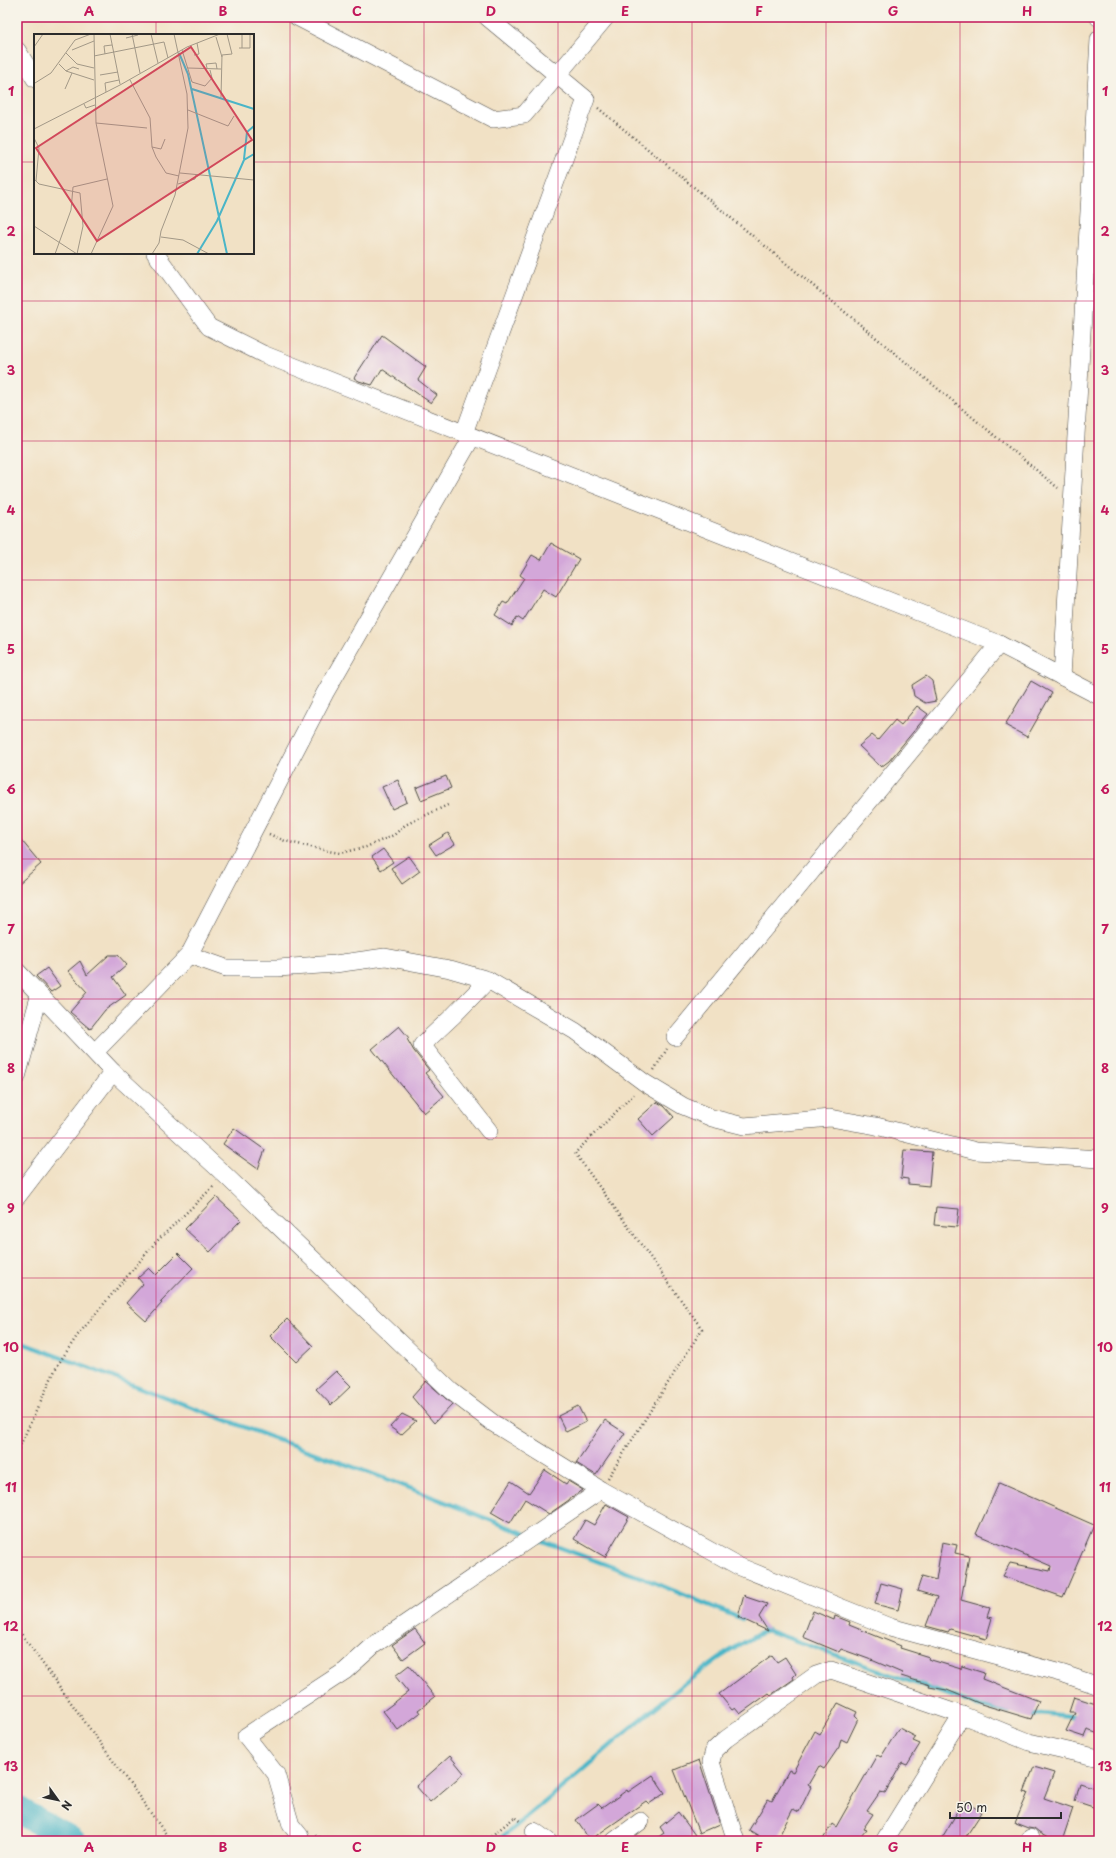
<svg xmlns="http://www.w3.org/2000/svg" width="1116" height="1858" font-family="'Playpen Sans',sans-serif">
	<rect width="100%" height="100%" fill="#f7f3e8"/>
	<filter id="ink" filterUnits="userSpaceOnUse"><feTurbulence type="fractalNoise" baseFrequency=".025" numOctaves="2"/><feDisplacementMap in="SourceGraphic" scale="8" xChannelSelector="R" yChannelSelector="G"/><feConvolveMatrix kernelMatrix="1 2 1 2 8 2 1 2 1" color-interpolation-filters="sRGB"/></filter>
	<filter id="wash" filterUnits="userSpaceOnUse"><feTurbulence type="fractalNoise" baseFrequency=".012" numOctaves="4" result="noise"/><feDisplacementMap in="SourceGraphic" scale="16" xChannelSelector="R" yChannelSelector="G"/><feGaussianBlur stdDeviation="0.9" result="paint"/><feColorMatrix in="noise" values="0 0 0 0 0 0 0 0 0 0 0 0 0 0 0 0 0 1.4 0 .05"/><feComposite in="paint" operator="in"/></filter>
	<g filter="url(#wash)">
		<rect width="100%" height="100%" fill="#f1e1c5"/>
		<g fill="none" stroke-linecap="round" stroke-linejoin="round">
			<g stroke="#4ab5c7" stroke-width="4.5">
				<polyline points="17,1341 284,1442 392,1481 528,1535"/>
				<polyline points="537,1539 648,1580 742,1619"/>
				<polyline points="763,1629 982,1707 1008,1712"/>
				<polyline points="1027,1715 1041,1714 1077,1718"/>
				<path d="M497 1841C573 1782 641 1714 719 1658 734 1648 750 1639 766 1630"/>
			</g>
			<path stroke="#4ab5c7" stroke-width="27" d="M17 1809C35 1821 54 1829 72 1841"/>
		</g>
		<g id="blocks">
			<g fill="#d3a7d9">
				<polygon points="382,335 426,367 418,380 437,395 431,403 382,369 372,385 359,381 354,378"/>
				<polygon points="551,543 579,559 556,597 543,589 523,621 517,617 512,626 495,615 503,602 507,604 524,578 520,575 532,555 541,560"/>
				<polygon points="926,676 932,681 936,701 925,703 914,696 912,685"/>
				<polygon points="1031,681 1052,693 1027,737 1005,725"/>
				<polygon points="917,706 928,714 889,761 881,767 859,746 872,735 878,740 895,720 901,725"/>
				<polygon points="446,776 451,788 421,800 416,788"/>
				<polygon points="398,780 407,802 392,809 382,787"/>
				<polygon points="448,833 455,844 436,855 429,845"/>
				<polygon points="17,835 41,864 17,885"/>
				<polygon points="383,849 393,862 381,870 372,857"/>
				<polygon points="409,856 420,871 402,884 391,868"/>
				<polygon points="109,955 118,955 127,965 113,977 126,995 105,1010 90,1029 70,1012 87,992 68,971 80,961 87,975"/>
				<polygon points="47,968 60,986 51,992 36,976"/>
				<polygon points="399,1026 409,1038 407,1039 414,1051 429,1070 425,1073 444,1096 424,1113 372,1049"/>
				<polygon points="657,1102 664,1106 674,1117 653,1136 638,1119"/>
				<polygon points="234,1128 265,1150 258,1169 223,1144"/>
				<polygon points="904,1150 932,1152 929,1186 908,1184 908,1179 901,1178"/>
				<polygon points="216,1197 241,1220 210,1252 185,1229"/>
				<polygon points="936,1207 959,1209 957,1227 934,1225"/>
				<polygon points="178,1253 193,1268 160,1302 162,1303 146,1321 126,1303 143,1284 138,1278 149,1268 156,1275"/>
				<polygon points="287,1319 313,1346 296,1362 270,1336"/>
				<polygon points="336,1371 351,1386 331,1405 316,1389"/>
				<polygon points="426,1381 452,1404 434,1423 412,1397"/>
				<polygon points="578,1406 586,1422 566,1432 558,1416"/>
				<polygon points="402,1414 416,1421 401,1435 390,1427"/>
				<polygon points="605,1420 625,1433 596,1475 576,1463"/>
				<polygon points="545,1470 566,1484 568,1481 583,1490 573,1497 572,1496 569,1500 549,1514 525,1499 510,1523 491,1512 511,1481 529,1493"/>
				<polygon points="999,1483 1094,1525 1063,1597 1003,1576 1010,1563 1050,1571 1051,1566 976,1534"/>
				<polygon points="606,1504 629,1517 605,1557 574,1539 585,1520 594,1525"/>
				<polygon points="942,1542 957,1545 955,1553 969,1556 961,1600 990,1608 987,1617 992,1618 986,1639 950,1629 948,1632 926,1626 937,1597 917,1591 922,1576 936,1580"/>
				<polygon points="881,1583 903,1589 898,1610 875,1604"/>
				<polygon points="744,1595 746,1597 767,1604 759,1617 768,1631 738,1617"/>
				<polygon points="813,1611 834,1620 835,1616 850,1622 849,1625 901,1646 900,1648 929,1657 928,1659 961,1669 962,1666 984,1673 982,1679 1039,1701 1031,1719 981,1704 947,1690 929,1687 930,1685 901,1676 902,1673 874,1661 841,1649 839,1652 803,1637"/>
				<polygon points="415,1629 425,1643 403,1659 392,1645"/>
				<polygon points="772,1655 777,1662 785,1657 796,1674 793,1677 794,1679 771,1695 769,1693 740,1714 735,1708 732,1710 719,1694"/>
				<polygon points="409,1665 435,1697 418,1710 420,1713 398,1730 383,1711 408,1692 395,1676"/>
				<polygon points="1074,1697 1099,1705 1099,1734 1087,1730 1084,1737 1066,1731 1075,1712 1069,1712"/>
				<polygon points="838,1703 857,1712 855,1716 858,1719 847,1742 841,1739 839,1747 824,1769 819,1766 808,1785 811,1787 799,1812 793,1809 777,1840 771,1837 767,1841 749,1830 768,1799 772,1801 789,1770 793,1772 815,1731 820,1734"/>
				<polygon points="899,1728 916,1737 913,1741 920,1744 907,1765 902,1763 885,1793 880,1792 867,1811 873,1814 863,1829 866,1830 857,1841 822,1841 832,1824 836,1827 877,1755 881,1757"/>
				<polygon points="450,1756 464,1773 430,1802 416,1786"/>
				<polygon points="699,1760 720,1824 699,1833 674,1770"/>
				<polygon points="1034,1767 1054,1773 1044,1798 1073,1808 1062,1841 1047,1841 1048,1838 1039,1833 1034,1829 1028,1828 1015,1823 1028,1793 1024,1792"/>
				<polygon points="653,1775 665,1793 649,1804 646,1801 590,1840 576,1820 598,1804 602,1808 627,1790 628,1792"/>
				<polygon points="1080,1783 1099,1789 1099,1797 1096,1808 1075,1801"/>
				<polygon points="964,1801 982,1812 963,1841 940,1841"/>
				<polygon points="678,1812 695,1835 687,1841 653,1841 664,1833 660,1827"/>
			</g>
		</g>
	</g>
	<g filter="url(#ink)">
		<use href="#blocks" fill-opacity="0" stroke="#494642" stroke-width="1"/>
		<g fill="none" stroke-linecap="round" stroke-linejoin="round">
			<defs>
				<g id="minor">
					<polyline points="297,17 493,119 524,115 606,17"/>
					<polyline points="1098,17 1099,18"/>
					<polyline points="17,50 35,79"/>
					<polyline points="155,253 209,327 263,354 999,644 1099,696"/>
					<polyline points="464,433 586,99 487,17"/>
					<polyline points="1062,677 1099,39"/>
					<polyline points="189,955 226,968 278,968 335,964 385,957 450,969 488,980 575,1031 645,1083 683,1106 712,1118 744,1126 830,1118 876,1126 976,1151 1099,1159"/>
					<polyline points="17,971 113,1072 225,1175 451,1391 493,1423 601,1490 738,1566 890,1627 1064,1674 1099,1686"/>
					<polyline points="488,980 453,1016 422,1045 489,1131"/>
					<polyline points="675,1037 999,644"/>
					<polyline points="95,1052 189,955 325,693 472,437"/>
					<polyline points="17,1077 39,997"/>
					<polyline points="17,1197 113,1072"/>
					<polyline points="534,1831 548,1841"/>
					<polyline points="300,1836 291,1825 276,1774 246,1736 345,1671 374,1645 601,1490"/>
					<polyline points="614,1841 641,1821"/>
					<polyline points="736,1841 711,1762 714,1750 726,1739 816,1675 831,1670 962,1715 1029,1742 1099,1758"/>
					<polyline points="884,1841 962,1715"/>
					<polyline points="1029,1841 1030,1838"/>
				</g>
			</defs>
			<use href="#minor" stroke="#494642" stroke-width="18"/>
			<g stroke="#494642" stroke-width="2.5" stroke-dasharray="1 3" stroke-linecap="butt">
				<polyline points="598,108 1058,488"/>
				<polyline points="269,834 285,841 328,851 340,853 366,847 394,835 405,825 450,804"/>
				<polyline points="654,1070 667,1049"/>
				<polyline points="17,1452 57,1366 77,1336 155,1243 215,1185"/>
				<polyline points="608,1478 702,1329 575,1153 634,1094"/>
				<polyline points="17,1628 171,1841"/>
				<polyline points="315,1835 325,1841"/>
				<polyline points="485,1841 515,1817 522,1822"/>
			</g>
			<use href="#minor" stroke="#fff" stroke-width="17"/>
		</g>
	</g>
	<path fill="none" stroke="#c2185b" stroke-width="1" stroke-opacity="0.55" d="M156 17V35M290 17V1841M424 17V1841M558 17V1841M692 17V1841M826 17V1841M960 17V1841M17 162H35M253 162H1099M156 253V1841M17 301H1099M17 441H1099M17 580H1099M17 720H1099M17 859H1099M17 999H1099M17 1138H1099M17 1278H1099M17 1417H1099M17 1557H1099M17 1696H1099"/>
	<g transform="translate(34 34)">
		<rect width="220" height="220" fill="#f1e1c5"/>
		<path fill="none" stroke="#4ab5c7" stroke-width="2" d="M145 19 154 40 193 220M158 55 220 75M210 125 213 98 220 92M163 220 183 187 210 126 220 120"/>
		<path fill="none" stroke="#a29887" stroke-width="1" d="M76 0 86 50M98 0 106 39M117 0 124 29M182 3 188 23M92 4 104 1M0 13 9 0M205 14H216V0M208 14V0M38 16 60 7M148 16 158 48 171 52 178 44 176 36M32 19 43 30 60 34M71 20 70 12 78 11M160 21 165 20 163 9M60 22 130 8 134 24M25 30 32 37 60 46M154 34 187 35M173 34 172 30 182 29 183 35M32 37 39 33 45 35M66 41 84 38M96 46 116 84 118 113 122 123 132 139 145 142M1 49 17 39 41 6 57 0M31 55 38 39M72 58 71 49 85 46M187 63 188 21 198 20 193 0M50 70 52 74 61 71M154 76 194 92 200 82M62 89 113 94M0 95 86 51 153 13 186 0M0 104 5 114 2 147M118 113 127 115 131 105M146 139 220 146M0 145 5 150 46 159 49 192 43 220M144 150 161 145 162 141M0 192 43 220M127 203 149 206 175 220M21 220 37 176 39 153 73 145M57 220 79 172 62 89 60 0M118 220 125 209 127 197 141 161 154 94 153 60 140 0"/>
		<path fill="#d1495b" fill-opacity="0.15" stroke="#d1495b" stroke-width="2" d="M157 13 218 106 63 207 2 114Z"/>
		<rect width="220" height="220" fill="none" stroke="#2b2b2b" stroke-width="2"/>
	</g>
	<rect width="1116" height="1858" fill="none" stroke="#f7f3e8" stroke-width="44"/>
	<g transform="translate(58 1800) rotate(123)" stroke="#f7f3e8" stroke-width="3" paint-order="stroke">
	<path d="M0-3L7 15L0 10L-7 15Z" fill="#2b2b2b"/>
	<text y="-6" font-size="11" font-weight="bold" text-anchor="middle" fill="#2b2b2b">N</text>
	</g>
	<path d="M950 1812v6h111v-6" fill="none" stroke="#2b2b2b" stroke-width="2"/>
	<text x="956" y="1812" font-size="12" fill="#2b2b2b" stroke="#f7f3e8" stroke-width="3" paint-order="stroke">50 m</text>
	<rect x="22" y="22" width="1072" height="1814" fill="none" stroke="#c2185b" stroke-width="1.5"/>
	<g font-size="13" text-anchor="middle" font-weight="bold" fill="#c2185b">
		<text x="89" y="16">A</text>
		<text x="223" y="16">B</text>
		<text x="357" y="16">C</text>
		<text x="491" y="16">D</text>
		<text x="625" y="16">E</text>
		<text x="759" y="16">F</text>
		<text x="893" y="16">G</text>
		<text x="1027" y="16">H</text>
		<text x="11" y="96">1</text>
		<text x="1105" y="96">1</text>
		<text x="11" y="236">2</text>
		<text x="1105" y="236">2</text>
		<text x="11" y="375">3</text>
		<text x="1105" y="375">3</text>
		<text x="11" y="515">4</text>
		<text x="1105" y="515">4</text>
		<text x="11" y="654">5</text>
		<text x="1105" y="654">5</text>
		<text x="11" y="794">6</text>
		<text x="1105" y="794">6</text>
		<text x="11" y="934">7</text>
		<text x="1105" y="934">7</text>
		<text x="11" y="1073">8</text>
		<text x="1105" y="1073">8</text>
		<text x="11" y="1213">9</text>
		<text x="1105" y="1213">9</text>
		<text x="11" y="1352">10</text>
		<text x="1105" y="1352">10</text>
		<text x="11" y="1492">11</text>
		<text x="1105" y="1492">11</text>
		<text x="11" y="1631">12</text>
		<text x="1105" y="1631">12</text>
		<text x="11" y="1771">13</text>
		<text x="1105" y="1771">13</text>
		<text x="89" y="1852">A</text>
		<text x="223" y="1852">B</text>
		<text x="357" y="1852">C</text>
		<text x="491" y="1852">D</text>
		<text x="625" y="1852">E</text>
		<text x="759" y="1852">F</text>
		<text x="893" y="1852">G</text>
		<text x="1027" y="1852">H</text>
	</g>
</svg>
